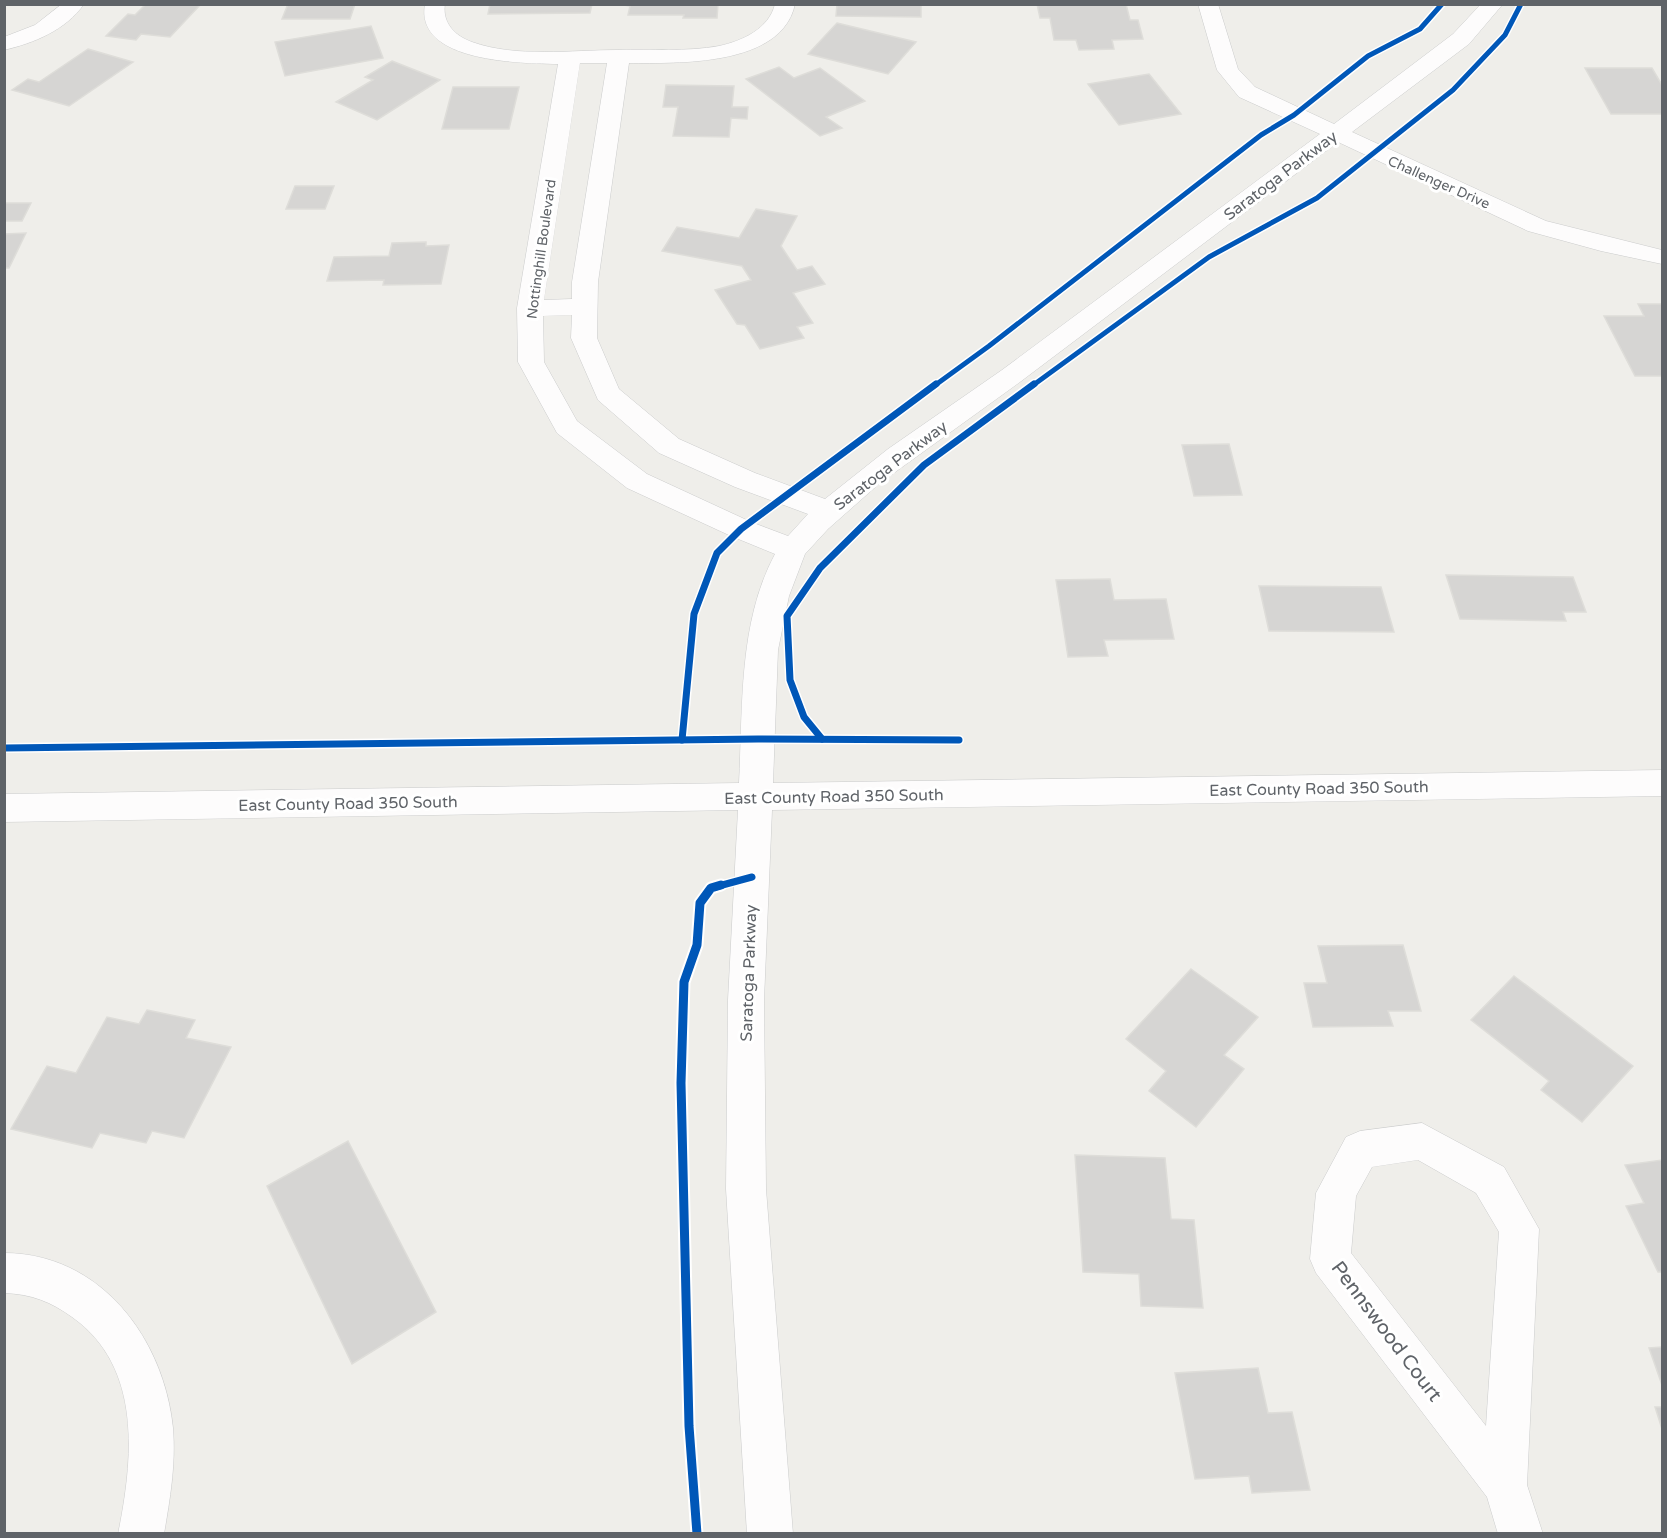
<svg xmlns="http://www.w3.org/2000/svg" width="1667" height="1538" font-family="'Varela Round',sans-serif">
	<rect width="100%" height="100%" fill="#efeeea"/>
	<g fill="#d6d5d3" stroke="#deddd9" stroke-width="1.5">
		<polygon points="146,4 201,4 170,37 141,34 136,40 106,36 128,14 135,15"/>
		<polygon points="288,4 355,4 350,19 282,19"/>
		<polygon points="490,4 592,4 590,13 488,14"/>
		<polygon points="617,4 718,4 717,18 683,18 684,15 628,15 630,6"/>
		<polygon points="837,4 921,4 921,17 836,16"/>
		<polygon points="1037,4 1126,4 1130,20 1138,20 1143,39 1112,40 1114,49 1079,50 1076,40 1054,40 1050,18 1040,18"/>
		<polygon points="837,23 916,42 888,74 808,54"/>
		<polygon points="371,26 383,58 285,76 275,42"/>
		<polygon points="88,49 133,62 69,106 12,90 28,79 39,82"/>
		<polygon points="392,61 440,80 377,120 336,102 373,80 365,77"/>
		<polygon points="779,67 794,78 820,68 865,101 826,117 842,128 820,136 746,79"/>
		<polygon points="1585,68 1652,68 1662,85 1662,114 1611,114"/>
		<polygon points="1149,74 1181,114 1119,125 1088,84"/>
		<polygon points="666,85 734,86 732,107 748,107 747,119 731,118 729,137 673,136 678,107 663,107"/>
		<polygon points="453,87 519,87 509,129 442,129"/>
		<polygon points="295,186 334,186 325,209 286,209"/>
		<polygon points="4,203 31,203 22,221 4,221"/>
		<polygon points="756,209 797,216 781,246 797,270 812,266 825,284 793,293 813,323 797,327 804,338 760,349 745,325 737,324 715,290 751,280 742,266 662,251 677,227 739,238"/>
		<polygon points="26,233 9,268 4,268 4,234"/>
		<polygon points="426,242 426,246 449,245 441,284 383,285 384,280 327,281 334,257 389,256 392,243"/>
		<polygon points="1638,304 1662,304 1662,376 1635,376 1604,316 1644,316"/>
		<polygon points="1229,444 1242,495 1194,496 1182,445"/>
		<polygon points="1446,575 1573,577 1586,612 1563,612 1566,621 1460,619"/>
		<polygon points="1110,579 1114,600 1166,599 1174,639 1104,640 1108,656 1068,657 1056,580"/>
		<polygon points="1259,586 1381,587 1394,632 1269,631"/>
		<polygon points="1403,945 1421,1011 1388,1011 1393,1026 1313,1027 1304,983 1327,983 1318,946"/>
		<polygon points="1191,969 1258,1017 1224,1055 1244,1069 1196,1127 1149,1091 1166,1071 1126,1039"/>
		<polygon points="1514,976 1633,1066 1582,1122 1541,1090 1549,1081 1471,1020"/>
		<polygon points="147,1010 195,1020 186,1038 231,1047 184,1138 152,1131 146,1143 100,1133 92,1148 11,1129 47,1066 76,1073 107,1017 139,1024"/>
		<polygon points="348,1141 436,1312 352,1364 267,1186"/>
		<polygon points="1075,1155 1165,1158 1171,1219 1194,1220 1203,1308 1141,1306 1139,1274 1083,1272"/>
		<polygon points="1662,1160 1662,1272 1658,1272 1626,1206 1644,1203 1625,1165"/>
		<polygon points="1662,1347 1662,1385 1649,1348"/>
		<polygon points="1258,1368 1268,1413 1292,1412 1310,1490 1252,1493 1249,1476 1195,1479 1175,1373"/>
		<polygon points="1655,1407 1662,1407 1662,1429"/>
	</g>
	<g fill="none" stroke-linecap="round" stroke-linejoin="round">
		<defs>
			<g id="minor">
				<path d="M62 4H84C66 30 34 43 4 50V37L35 25Z"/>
				<path d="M425 4H445C442 23 455 36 472 42 517 58 571 50 618 50 651 49 686 52 719 46 742 41 769 29 775 4H795C782 67 677 63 629 63L598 282 597 338 619 389 679 439 755 473 825 499 888 449 1002 370 1320 134 1239 97 1217 70 1198 4H1218L1238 69 1255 87 1334 124 1453 34 1481 4H1503L1469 44 1352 132 1546 221 1662 250V264L1601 251 1528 231 1338 142 1020 382 880 483 828 529 805 554 789 596 778 650 773 783 1662 770V796L772 810 764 1000 766 1189 793 1534H747L726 1189 728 1000 738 810 4 822V794L739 783C743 707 738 623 775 554L731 536 627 488 557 433 518 362 517 308 558 64C522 63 414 63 425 4ZM580 63H607L572 282V299L544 300ZM572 315 571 338 598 400 659 453 735 487 808 514 788 536 751 522 647 474 577 421 544 362 543 316Z"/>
				<path d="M1422 1123 1504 1167 1539 1229 1527 1485 1543 1534H1498L1487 1497 1316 1273 1310 1259 1316 1193 1346 1137 1360 1131ZM1418 1160 1476 1193 1499 1232 1486 1426 1351 1253 1356 1196 1372 1167Z"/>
				<path d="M4 1253C101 1253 164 1339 173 1428 176 1464 170 1499 164 1534H118C133 1460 143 1367 72 1317 51 1302 32 1294 4 1293Z"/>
			</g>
		</defs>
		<use href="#minor" stroke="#cbcccc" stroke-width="1"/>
		<use href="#minor" fill="#fdfcfc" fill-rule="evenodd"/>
		<defs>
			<g id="cycleway-far2">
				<polyline points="934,386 989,346 1261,135 1294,115 1368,56 1420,29 1442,4"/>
				<polyline points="1032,386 1209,257 1317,198 1453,90 1505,35 1521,4"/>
			</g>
			<g id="cycleway-far1">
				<polyline points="822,739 804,717 790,680 787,616 820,568 924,465 1034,384"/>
				<polyline points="682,740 694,614 717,553 741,529 936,384"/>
				<polyline points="4,748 758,739 959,740"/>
				<polyline points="715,887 752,877"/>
			</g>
			<polyline id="cycleway" points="697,1534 689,1426 681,1083 684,982 697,945 700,903 711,888 721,885"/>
		</defs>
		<use href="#cycleway-far2" stroke="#fff" stroke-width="8"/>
		<use href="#cycleway-far1" stroke="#fff" stroke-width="10"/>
		<use href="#cycleway" stroke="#fff" stroke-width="13"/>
		<use href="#cycleway-far2" stroke="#0057b8" stroke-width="5"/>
		<use href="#cycleway-far1" stroke="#0057b8" stroke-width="7"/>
		<use href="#cycleway" stroke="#0057b8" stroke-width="9"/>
	</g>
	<g text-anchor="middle" stroke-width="6" stroke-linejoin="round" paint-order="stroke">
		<g font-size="14" fill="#5f6368" stroke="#fff">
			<text transform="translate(1439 182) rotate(24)" y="5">Challenger Drive</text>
			<text transform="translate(541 249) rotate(-82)" y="5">Nottinghill Boulevard</text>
		</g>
		<g font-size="16" fill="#5f6368" stroke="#fff">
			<text transform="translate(1280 175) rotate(-37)" y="6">Saratoga Parkway</text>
			<text transform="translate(890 465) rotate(-37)" y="6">Saratoga Parkway</text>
			<text transform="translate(1319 788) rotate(-1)" y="6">East County Road 350 South</text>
			<text transform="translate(834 796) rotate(-1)" y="6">East County Road 350 South</text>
			<text transform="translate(348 803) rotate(-1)" y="6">East County Road 350 South</text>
			<text transform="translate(748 973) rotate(-88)" y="6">Saratoga Parkway</text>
		</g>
		<g font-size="20" fill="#5f6368" stroke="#fff">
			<text transform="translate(1387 1331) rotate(53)" y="7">Pennswood Court</text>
		</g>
	</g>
	<rect width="1667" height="1538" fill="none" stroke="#5f6368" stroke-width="12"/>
</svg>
